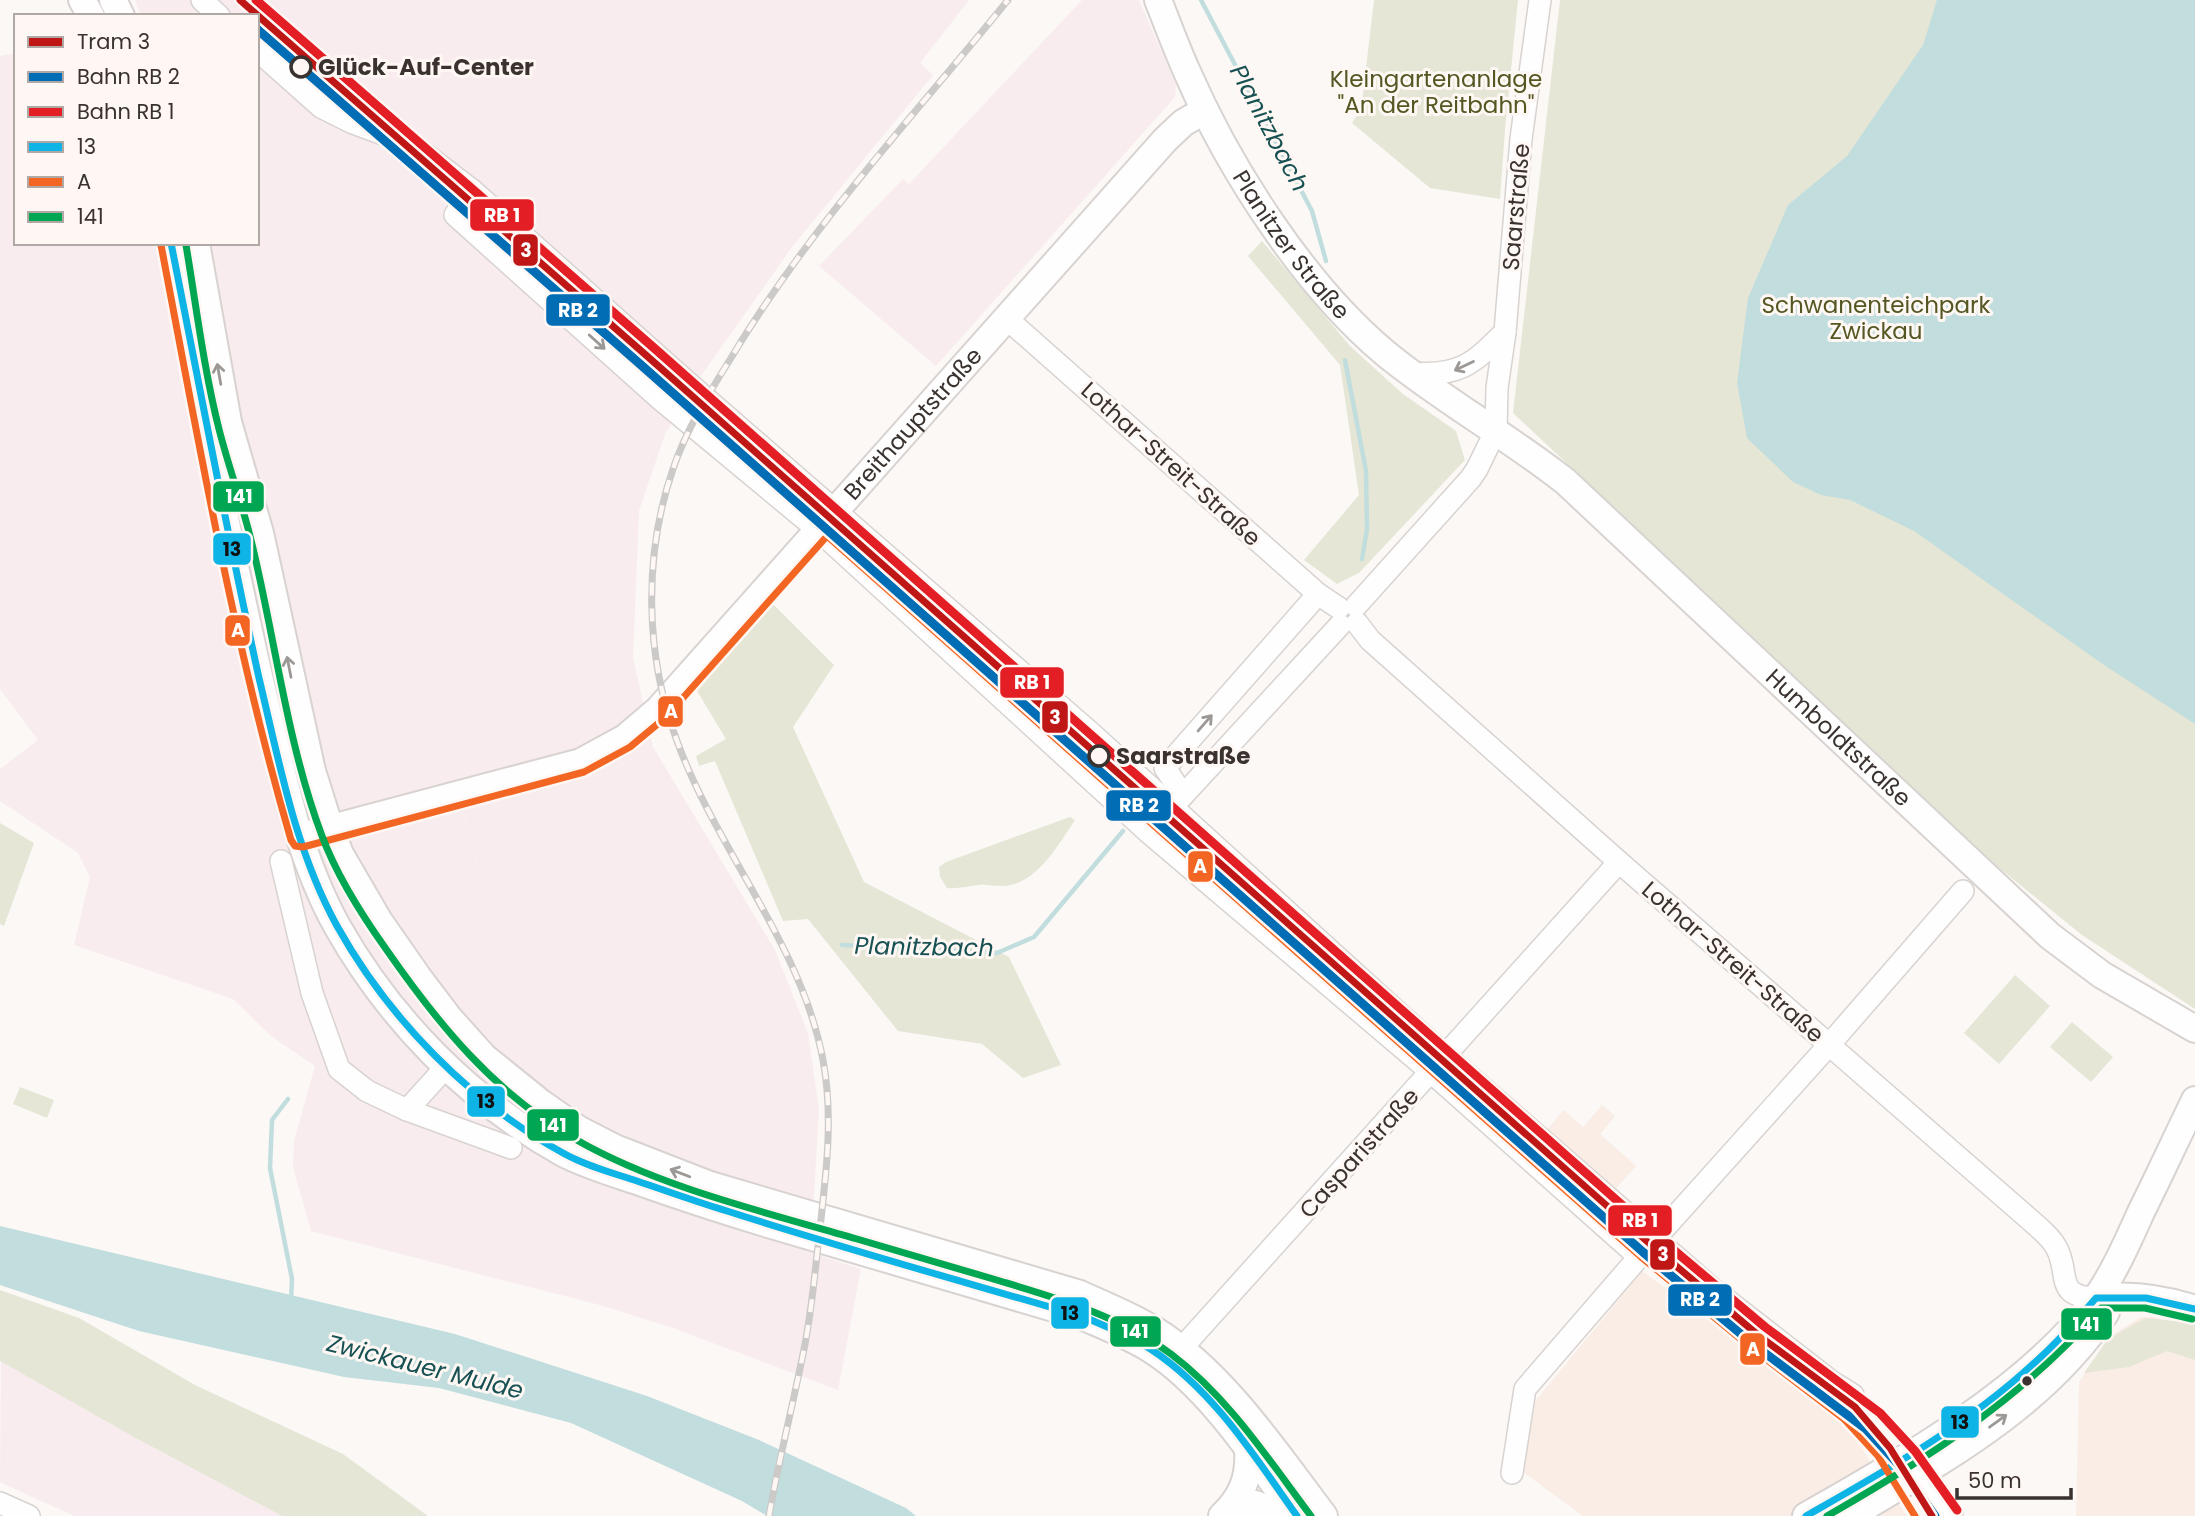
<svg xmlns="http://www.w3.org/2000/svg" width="2195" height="1516" font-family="Poppins,sans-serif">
	<rect width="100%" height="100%" fill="#fbf8f6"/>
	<g fill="#f8ecef">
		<polygon points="135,0 969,0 920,63 933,75 792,247 701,376 665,434 639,511 633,658 653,747 611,771 462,811 491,911 486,932 468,939 485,1005 471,1011 689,1159 814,1194 806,1251 861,1269 838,1390 670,1327 600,1305 311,1231 293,1167 294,1141 315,1066 271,1036 233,999 74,945 90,877 78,853 0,801 0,769 38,740 0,689 0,56 16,53 16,243 257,243 257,16 141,16"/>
		<polygon points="1082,0 1139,0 1176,85 1175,97 936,366 819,266 903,179 909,184"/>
		<polygon points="1,1361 132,1436 282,1516 74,1516 0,1482"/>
	</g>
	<polygon fill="#f9ecee" points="653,747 775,950 808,1033 819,1110 814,1194 689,1159 553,1089 504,1050 470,1010 485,1005 468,939 486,932 491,911 462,810 611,771"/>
	<g fill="#f9ede6">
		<polygon points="1602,1105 1615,1116 1600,1134 1636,1166 1614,1191 1546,1131 1564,1110 1583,1127"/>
		<polygon points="1642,1271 1762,1359 1770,1369 1848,1428 1907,1516 1583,1516 1523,1472 1533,1404"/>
		<polygon points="2141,1317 2155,1317 2195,1330 2195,1516 2076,1516 2079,1382 2109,1337"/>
	</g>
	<g fill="#e6e6d6">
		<polygon points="1374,0 1518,0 1505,130 1500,199 1430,188 1352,123 1361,110"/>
		<polygon points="1560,0 2195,0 2195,1009 2082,935 1998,867 1513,413"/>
		<polygon points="1262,241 1350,346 1403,394 1456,431 1465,460 1359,573 1337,584 1304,560 1359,495 1340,365 1248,256"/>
		<polygon points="762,593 834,665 793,727 864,882 1009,957 1061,1065 1023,1078 982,1044 898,1031 808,919 783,921 715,761 699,766 696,756 726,739 688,676"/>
		<path d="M1070 817 1075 820C1059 844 1035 887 1001 886 993 886 987 884 979 885 968 886 958 889 947 888L940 877 939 867 946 862Z"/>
		<polygon points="0,823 34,843 4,926 0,924"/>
		<polygon points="2015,975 2050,1006 1999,1064 1964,1033"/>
		<polygon points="2072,1022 2113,1057 2091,1082 2050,1047"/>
		<polygon points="20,1087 54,1100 47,1118 13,1104"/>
		<polygon points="0,1290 79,1318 195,1385 343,1454 428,1516 282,1516 132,1436 0,1361"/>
		<polygon points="2145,1318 2195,1323 2195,1360 2167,1351 2129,1367 2084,1373 2108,1339"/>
	</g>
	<g fill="#c1dddd">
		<polygon points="1937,0 2195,0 2195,724 2104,665 1914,531 1850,500 1821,495 1793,482 1747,438 1737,383 1748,298 1788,205 1847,156 1923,45"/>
		<polygon points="0,1226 455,1334 647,1396 759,1440 906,1508 916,1516 767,1516 742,1501 571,1423 439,1388 344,1377 139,1331 0,1285"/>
	</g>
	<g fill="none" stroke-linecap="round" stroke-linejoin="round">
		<g stroke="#c1dddd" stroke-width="4.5">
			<polyline points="1201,0 1312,211 1326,261"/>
			<polyline points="1345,360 1366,471 1367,529 1362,559"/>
			<polyline points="842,945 997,953 1034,937 1123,831"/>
			<polyline points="288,1099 272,1120 270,1168 292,1279 291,1300"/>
		</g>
		<defs>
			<g id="minor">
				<polyline points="202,0 219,16"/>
				<polyline points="257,50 321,107 353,123 399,140 421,151 472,190 686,381 1091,733 1437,1048 1714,1290 1832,1382 1853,1395"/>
				<polyline points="472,190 455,215 660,399 818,530 1148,832 1431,1072 1639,1257"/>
				<polyline points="1006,318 1318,594 1339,608"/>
				<path d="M1411 373C1459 377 1473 364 1505 332"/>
				<polyline points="1356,606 1471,478 1477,469 1496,430 1497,388 1505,332 1521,139 1540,0"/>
				<path d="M1357 623 1370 640 1619 862 2028 1218C2038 1227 2050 1236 2056 1247 2071 1273 2053 1297 2096 1298"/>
				<polyline points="1183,795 1165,768 1318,594"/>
				<polyline points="1176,803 1340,625"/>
				<polyline points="281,861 312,993 339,1069 367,1091 407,1110 446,1067"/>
				<polyline points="407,1110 511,1148"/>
				<polyline points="1181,1349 1619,862"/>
				<polyline points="1512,1473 1525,1389 1645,1250 1829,1045 1963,891"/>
				<polyline points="1921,1473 1952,1516"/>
				<polyline points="0,1503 29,1516"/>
			</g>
			<g id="major">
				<polyline points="82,0 91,16"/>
				<polyline points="113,0 121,16"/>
				<path id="s1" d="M1158 0C1168 25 1177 50 1188 74 1230 170 1304 285 1385 353 1442 400 1508 436 1566 482L2050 936 2102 975 2195 1029"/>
				<path d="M171 243C201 393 228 544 263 693 282 771 297 854 337 926 390 1020 469 1100 563 1153 586 1165 613 1173 637 1181 679 1196 722 1210 765 1223 871 1254 977 1286 1084 1317 1107 1327 1130 1336 1152 1350 1209 1386 1258 1462 1297 1516"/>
				<path d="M196 243 228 422 260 533 312 771 330 828 340 854 379 921 418 977 449 1018 484 1057 541 1103 578 1129 615 1148 710 1185 1080 1294C1106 1306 1132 1316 1156 1331 1224 1374 1276 1453 1324 1516"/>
				<path id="s2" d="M313 833 581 762 625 738 658 710 1165 140 1183 123 1205 110"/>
				<path d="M2096 1298C2130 1294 2162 1298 2195 1309"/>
				<polyline points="1235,1504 1255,1504 1287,1516"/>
				<path d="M1222 1516C1242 1497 1250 1477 1248 1449"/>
				<path d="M1806 1516C1901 1462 2030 1389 2095 1300 2114 1273 2128 1241 2142 1210 2160 1174 2177 1137 2195 1100"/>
				<path d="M1850 1516C1943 1460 2045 1405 2106 1312"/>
			</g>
		</defs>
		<use href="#minor" stroke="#d8d3d0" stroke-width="24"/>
		<use href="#major" stroke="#d8d3d0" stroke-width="30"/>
		<use href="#minor" stroke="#fefefe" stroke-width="21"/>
		<use href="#major" stroke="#fefefe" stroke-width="26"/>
		<defs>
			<path id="rail" d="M769 1516C779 1458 794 1401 805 1344 813 1302 816 1260 821 1219 827 1166 833 1113 823 1060 801 943 717 851 677 741 645 655 643 556 673 469 686 430 709 393 731 358 809 228 913 117 1008 0"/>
		</defs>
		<use href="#rail" stroke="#cbcac9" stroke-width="7"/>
		<use href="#rail" stroke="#fef7f3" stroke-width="4.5" stroke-dasharray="13" stroke-linecap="butt"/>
		<defs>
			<g id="bus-1">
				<path d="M171 243C200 388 227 533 259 678 279 761 295 850 337 926 389 1019 470 1102 563 1153 586 1166 613 1173 637 1181 667 1191 697 1202 727 1211 845 1249 965 1282 1084 1317 1107 1327 1131 1336 1152 1350 1214 1391 1255 1457 1297 1516"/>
				<path d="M1806 1516C1885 1471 1966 1426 2033 1364 2056 1344 2076 1321 2096 1298H2146L2195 1309"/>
			</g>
			<path id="bus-2" d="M161 245C199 444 234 645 291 840L295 846 303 847 584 772 630 747 666 717 827 536 1640 1256 1749 1346 1844 1419 1878 1456 1915 1516"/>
			<g id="bus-3">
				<path d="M186 245C196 305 204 370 219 429 228 465 241 500 250 536 275 636 286 740 322 836 337 876 361 914 386 949 438 1024 495 1094 575 1139 658 1187 765 1212 857 1239 904 1253 952 1267 1000 1281 1060 1299 1120 1316 1171 1354 1228 1397 1269 1460 1311 1516"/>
				<path d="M1827 1516C1930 1457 2023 1398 2101 1308H2145L2192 1319"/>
			</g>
		</defs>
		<use href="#bus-1" stroke="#fef7f3" stroke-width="12"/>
		<use href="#bus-2" stroke="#fef7f3" stroke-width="12"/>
		<use href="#bus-3" stroke="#fef7f3" stroke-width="12"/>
		<use href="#bus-1" stroke="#0db4e5" stroke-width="7"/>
		<use href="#bus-2" stroke="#f26522" stroke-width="7"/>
		<use href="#bus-3" stroke="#00a651" stroke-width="7"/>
		<defs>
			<polyline id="rail-1" points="257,29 640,364 1643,1252 1752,1343 1866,1429 1898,1464 1935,1516"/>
			<polyline id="rail-2" points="256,0 654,348 1657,1236 1765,1327 1880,1413 1915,1451 1957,1510"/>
		</defs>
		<use href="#rail-1" stroke="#fef7f3" stroke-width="14"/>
		<use href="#rail-2" stroke="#fef7f3" stroke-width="14"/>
		<use href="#rail-1" stroke="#006db5" stroke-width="9"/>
		<use href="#rail-2" stroke="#e31e25" stroke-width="9"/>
		<defs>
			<polyline id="tram-1" points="240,0 647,356 1650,1244 1758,1335 1855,1407 1890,1448 1932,1516"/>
		</defs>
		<use href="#tram-1" stroke="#fef7f3" stroke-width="12"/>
		<use href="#tram-1" stroke="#be1716" stroke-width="7"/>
	</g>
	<defs><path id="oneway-shaft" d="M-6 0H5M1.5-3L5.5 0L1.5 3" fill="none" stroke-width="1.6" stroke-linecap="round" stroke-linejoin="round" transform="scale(1.75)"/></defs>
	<g stroke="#9c9896">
		<use href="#oneway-shaft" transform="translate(597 342) rotate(42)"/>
		<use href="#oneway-shaft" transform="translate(1464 366) rotate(154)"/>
		<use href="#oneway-shaft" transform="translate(219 374) rotate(-100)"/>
		<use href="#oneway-shaft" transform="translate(289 667) rotate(-101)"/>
		<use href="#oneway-shaft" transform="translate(1205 723) rotate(-49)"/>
		<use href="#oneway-shaft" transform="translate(680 1173) rotate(-159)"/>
		<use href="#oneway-shaft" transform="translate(1998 1421) rotate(-36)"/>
	</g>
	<g fill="#fef7f3" stroke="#39322f" stroke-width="3.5">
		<circle cx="301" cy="67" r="10"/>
		<circle cx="1099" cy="756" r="10"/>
	</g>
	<circle fill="#39322f" stroke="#fef7f3" stroke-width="2.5" cx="2027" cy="1381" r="6"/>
	<g text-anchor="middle" stroke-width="6" stroke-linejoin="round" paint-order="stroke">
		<g font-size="23" font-weight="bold" fill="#39322f" stroke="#fef7f3" text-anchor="start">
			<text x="318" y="75">Glück-Auf-Center</text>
			<text x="1116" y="764">Saarstraße</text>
		</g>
		<g font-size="23" fill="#555723" stroke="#fef7f3">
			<text x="1436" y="87">Kleingartenanlage<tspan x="1436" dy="26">"An der Reitbahn"</tspan></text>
			<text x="1876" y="313">Schwanenteichpark<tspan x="1876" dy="26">Zwickau</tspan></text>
		</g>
		<g font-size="23" fill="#39322f" stroke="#fef7f3">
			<text transform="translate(1516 207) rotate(-85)" y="8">Saarstraße</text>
			<text dy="8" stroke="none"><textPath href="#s1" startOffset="280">Planitzer Straße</textPath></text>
			<text dy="8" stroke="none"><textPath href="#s2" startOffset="754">Breithauptstraße</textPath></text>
			<text transform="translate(1171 464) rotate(42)" y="8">Lothar-Streit-Straße</text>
			<text dy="8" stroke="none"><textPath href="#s1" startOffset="1020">Humboldtstraße</textPath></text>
			<text transform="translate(1733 962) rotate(41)" y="8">Lothar-Streit-Straße</text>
			<text transform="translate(1359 1153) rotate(-48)" y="8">Casparistraße</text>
		</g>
		<g font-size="24" font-style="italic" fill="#175153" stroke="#fef7f3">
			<text transform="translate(1269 128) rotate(62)" y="8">Planitzbach</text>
			<text transform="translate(924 947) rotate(1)" y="8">Planitzbach</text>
			<text transform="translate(425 1367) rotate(14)" y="8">Zwickauer Mulde</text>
		</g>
	</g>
	<g stroke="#fef7f3" stroke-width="2.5">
		<rect x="469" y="198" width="66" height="34" rx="7" fill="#e31e25"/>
		<rect x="512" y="233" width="27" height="34" rx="7" fill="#be1716"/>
		<rect x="545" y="293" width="66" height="34" rx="7" fill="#006db5"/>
		<rect x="212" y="480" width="53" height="33" rx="7" fill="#00a651"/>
		<rect x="212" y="532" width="40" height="34" rx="7" fill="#0db4e5"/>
		<rect x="224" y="614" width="27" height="33" rx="7" fill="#f26522"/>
		<rect x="999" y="666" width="66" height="33" rx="7" fill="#e31e25"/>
		<rect x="657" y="695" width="27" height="33" rx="7" fill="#f26522"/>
		<rect x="1041" y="700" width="28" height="34" rx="7" fill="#be1716"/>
		<rect x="1105" y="789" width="67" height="33" rx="7" fill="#006db5"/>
		<rect x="1187" y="850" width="27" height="33" rx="7" fill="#f26522"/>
		<rect x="466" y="1085" width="40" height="33" rx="7" fill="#0db4e5"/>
		<rect x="526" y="1108" width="54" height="34" rx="7" fill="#00a651"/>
		<rect x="1607" y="1204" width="66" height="33" rx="7" fill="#e31e25"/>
		<rect x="1649" y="1238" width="27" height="33" rx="7" fill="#be1716"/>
		<rect x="1667" y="1283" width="66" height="34" rx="7" fill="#006db5"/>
		<rect x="1050" y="1296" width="40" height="34" rx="7" fill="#0db4e5"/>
		<rect x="2060" y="1307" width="53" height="34" rx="7" fill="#00a651"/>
		<rect x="1109" y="1315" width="53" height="33" rx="7" fill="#00a651"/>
		<rect x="1739" y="1332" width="27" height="34" rx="7" fill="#f26522"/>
		<rect x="1940" y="1405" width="40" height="34" rx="7" fill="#0db4e5"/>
	</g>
	<g font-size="19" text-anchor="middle" font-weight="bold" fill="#fff">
		<text x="502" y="222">RB 1</text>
		<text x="526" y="257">3</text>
		<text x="578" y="317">RB 2</text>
		<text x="239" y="503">141</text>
		<text x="238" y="637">A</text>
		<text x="1032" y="689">RB 1</text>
		<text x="671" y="718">A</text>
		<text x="1055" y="724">3</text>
		<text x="1139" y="812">RB 2</text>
		<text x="1200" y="873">A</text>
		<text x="553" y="1132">141</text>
		<text x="1640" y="1227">RB 1</text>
		<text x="1663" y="1261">3</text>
		<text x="1700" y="1306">RB 2</text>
		<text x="2086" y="1331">141</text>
		<text x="1135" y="1338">141</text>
		<text x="1753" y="1356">A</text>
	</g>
	<g font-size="19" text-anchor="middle" font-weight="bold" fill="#111">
		<text x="232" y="556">13</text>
		<text x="486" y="1108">13</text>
		<text x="1070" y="1320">13</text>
		<text x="1960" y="1429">13</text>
	</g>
	<rect x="14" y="14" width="245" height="231" fill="#fef7f3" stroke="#afa8a5" stroke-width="2"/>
	<rect x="28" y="37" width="35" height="10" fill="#be1716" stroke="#afa8a5" stroke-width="2"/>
	<text x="77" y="49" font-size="21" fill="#39322f">Tram 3</text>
	<rect x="28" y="72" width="35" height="10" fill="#006db5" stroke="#afa8a5" stroke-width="2"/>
	<text x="77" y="84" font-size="21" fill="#39322f">Bahn RB 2</text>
	<rect x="28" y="107" width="35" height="10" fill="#e31e25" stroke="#afa8a5" stroke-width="2"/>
	<text x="77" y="119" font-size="21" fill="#39322f">Bahn RB 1</text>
	<rect x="28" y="142" width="35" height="10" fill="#0db4e5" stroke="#afa8a5" stroke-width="2"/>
	<text x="77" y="154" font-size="21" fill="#39322f">13</text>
	<rect x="28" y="177" width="35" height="10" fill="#f26522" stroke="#afa8a5" stroke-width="2"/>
	<text x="77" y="189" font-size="21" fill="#39322f">A</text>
	<rect x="28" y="212" width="35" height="10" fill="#00a651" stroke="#afa8a5" stroke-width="2"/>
	<text x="77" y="224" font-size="21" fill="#39322f">141</text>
	<path d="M1957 1488v10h114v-10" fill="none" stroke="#39322f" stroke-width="3.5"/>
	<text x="1968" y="1488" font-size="21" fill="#39322f" stroke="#fef7f3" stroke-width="5" paint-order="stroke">50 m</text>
</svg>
